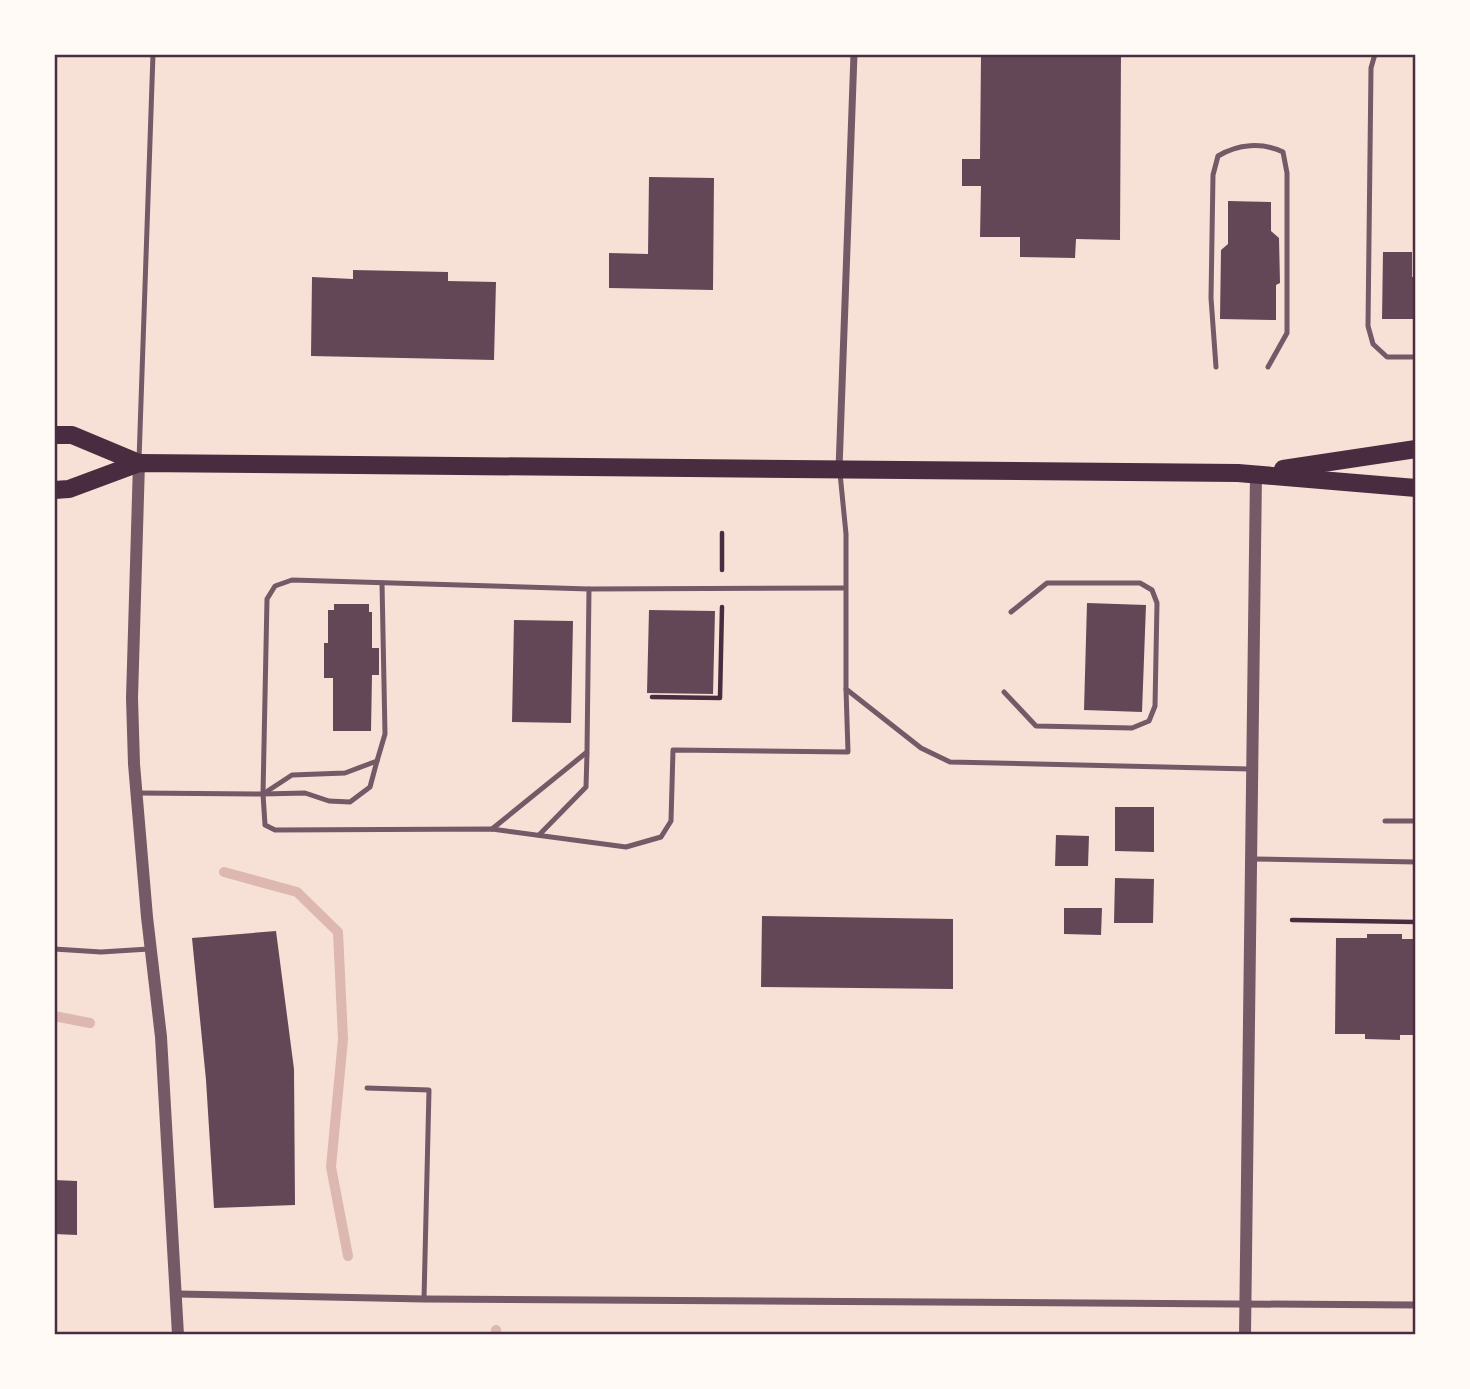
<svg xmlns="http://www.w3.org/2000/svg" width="1470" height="1389" font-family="'Exo 2',sans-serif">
	<rect width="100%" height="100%" fill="#f7e1d7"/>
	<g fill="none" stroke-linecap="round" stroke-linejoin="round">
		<g stroke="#dcb8b0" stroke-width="10">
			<polyline points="224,872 297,892 338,932 343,1039 331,1167 348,1256"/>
			<polyline points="54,1016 90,1023"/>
			<polyline points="496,1335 496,1330"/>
		</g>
	</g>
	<g fill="#644757">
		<polygon points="981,54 1121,54 1120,240 1076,239 1075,258 1020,257 1020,237 980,237 981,186 962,186 962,159 980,159"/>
		<polygon points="649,177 714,178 713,290 609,288 609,253 648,254"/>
		<polygon points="1228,201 1271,202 1271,231 1279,238 1280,283 1276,285 1276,320 1220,319 1221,250 1228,244"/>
		<polygon points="1383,252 1412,252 1412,277 1416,277 1416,319 1382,319"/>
		<polygon points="353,270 448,272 448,281 496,282 494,360 311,356 312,277 353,279"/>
		<polygon points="1087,603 1146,605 1142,712 1084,710"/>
		<polygon points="334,604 369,604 369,612 372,612 372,648 379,648 379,675 372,675 371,731 333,731 333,678 324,678 324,643 328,643 328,610 334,610"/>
		<polygon points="649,610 715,611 713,694 647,693"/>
		<polygon points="514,620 573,621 571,723 512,722"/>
		<polygon points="1115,807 1154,807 1154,852 1115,851"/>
		<polygon points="1056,835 1089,836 1088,866 1055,866"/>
		<polygon points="1115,878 1154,879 1153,923 1114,923"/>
		<polygon points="1064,908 1102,908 1101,935 1064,934"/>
		<polygon points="762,916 953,919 953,989 761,987"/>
		<polygon points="276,931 294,1069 295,1205 214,1208 206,1080 192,938"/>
		<polygon points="1367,934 1402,934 1402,939 1416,939 1416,1035 1400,1035 1400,1040 1365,1039 1365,1034 1335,1034 1336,938 1367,938"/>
		<polygon points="54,1180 77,1181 77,1235 54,1234"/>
	</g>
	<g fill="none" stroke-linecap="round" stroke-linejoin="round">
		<g stroke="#4a2c40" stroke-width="4.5">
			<polyline points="722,533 722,570"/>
			<polyline points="652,697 720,698 722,607"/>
			<polyline points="1292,920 1416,922"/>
		</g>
		<g stroke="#755966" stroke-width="5">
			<polyline points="1375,54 1371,68 1368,326 1373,344 1387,357 1416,357"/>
			<path d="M1216 367 1211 298 1213 175 1218 156C1238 144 1262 142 1283 152L1287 173V333L1268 367"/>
			<polyline points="139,460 153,54"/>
			<polyline points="840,473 846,534 846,689 921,748 950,762 1250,769"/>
			<polyline points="1004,692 1036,726 1132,728 1149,721 1155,706 1157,603 1152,590 1140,583 1047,583 1011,612"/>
			<polyline points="138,793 263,794 267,599 275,586 292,580 589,589 845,588"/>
			<polyline points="263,794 265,825 275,830 492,829 626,847 661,837 671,821 673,750 848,752 846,689"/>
			<polyline points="263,794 292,775 345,773 377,761 385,734 382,583"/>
			<polyline points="263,794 305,793 329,801 350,802 370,787 377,761"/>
			<polyline points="1385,821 1416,821"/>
			<polyline points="492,829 587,752 589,589"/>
			<polyline points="539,835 586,787 587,753"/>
			<polyline points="1252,859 1416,862"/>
			<polyline points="54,949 101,952 149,949"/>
			<polyline points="367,1088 429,1090 424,1299"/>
		</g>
		<g stroke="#755966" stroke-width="7">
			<polyline points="839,469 854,54"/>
			<polyline points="178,1294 424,1299 1416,1305"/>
		</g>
		<g stroke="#755966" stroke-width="12">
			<polyline points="139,463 132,698 134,764 147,917 161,1037 178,1335"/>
			<polyline points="1245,1335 1256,474"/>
		</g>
		<g stroke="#4a2c40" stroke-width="18">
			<polyline points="54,435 72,435 139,463"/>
			<polyline points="1283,469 1416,449"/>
			<polyline points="54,490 69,489 139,463 1238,473 1416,488"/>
		</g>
	</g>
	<rect width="1470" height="1389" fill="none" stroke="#fffaf5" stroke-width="112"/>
	<rect x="56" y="56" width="1358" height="1277" fill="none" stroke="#4a2c40" stroke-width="2.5"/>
</svg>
